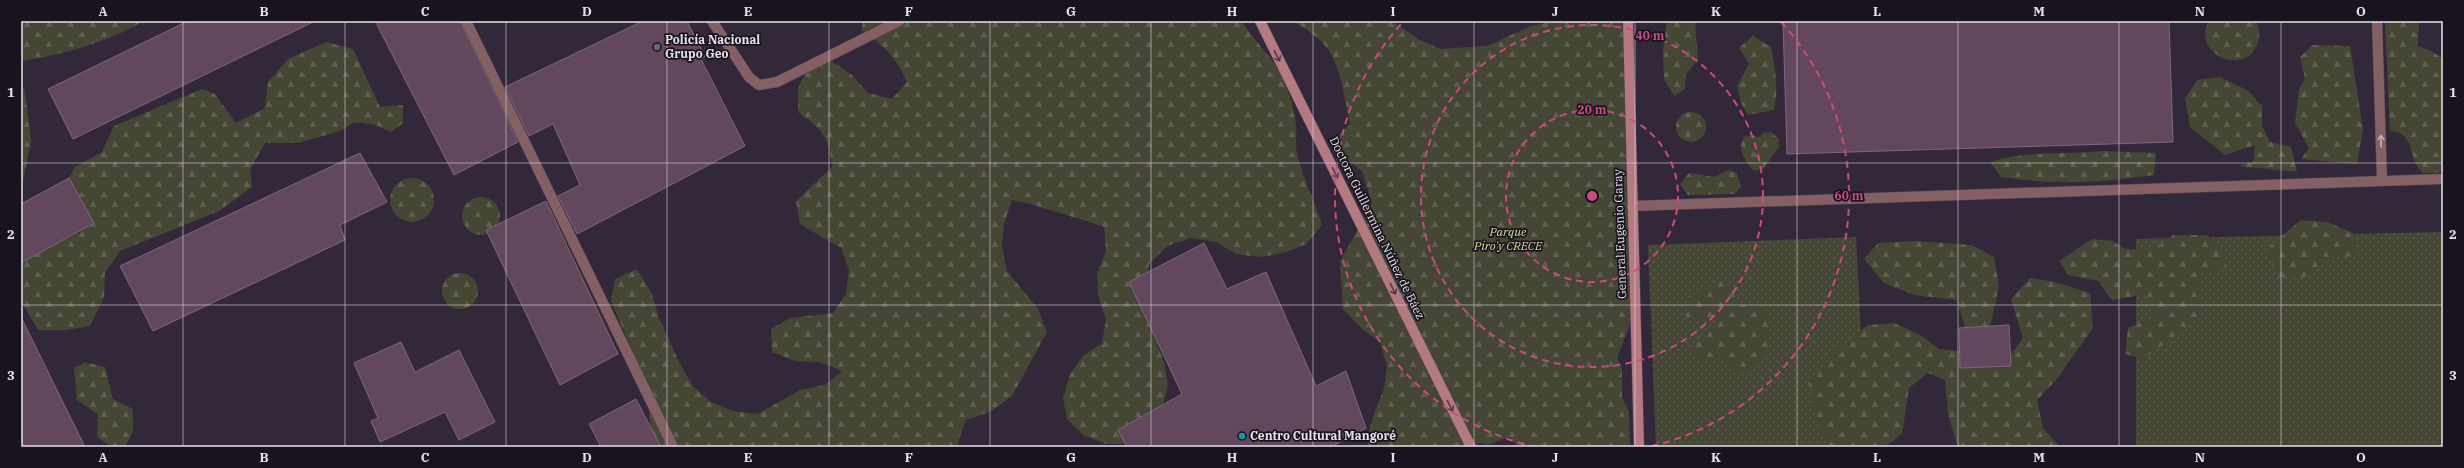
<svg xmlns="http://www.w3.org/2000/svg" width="2464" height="468" font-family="'IBM Plex Serif',serif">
	<defs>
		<pattern id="grass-dots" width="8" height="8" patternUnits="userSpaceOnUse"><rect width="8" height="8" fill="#454634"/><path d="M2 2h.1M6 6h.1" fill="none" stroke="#606052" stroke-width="1.8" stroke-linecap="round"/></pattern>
		<pattern id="forest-firs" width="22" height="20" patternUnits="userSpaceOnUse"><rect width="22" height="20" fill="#454634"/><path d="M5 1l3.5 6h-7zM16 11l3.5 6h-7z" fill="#606052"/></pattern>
	</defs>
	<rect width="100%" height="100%" fill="#33283a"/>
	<g fill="url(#grass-dots)">
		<polygon points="2443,232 2443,447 2136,447 2136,239"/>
		<polygon points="1856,237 1867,447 1656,447 1648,245"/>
	</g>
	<g fill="url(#forest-firs)">
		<path d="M21 21H144C108 42 62 55 21 61Z"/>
		<path d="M863 21H1242C1253 40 1271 55 1281 75 1289 90 1294 109 1296 125 1297 134 1295 144 1297 153 1302 178 1315 200 1322 225L1306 244 1284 253 1260 257 1236 254 1216 242 1191 238 1167 246 1149 264 1145 314 1164 362 1168 385 1162 409 1131 444H1106L1083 435 1067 419 1063 398 1070 374 1083 356 1102 343 1106 320 1098 296 1097 273 1106 251 1104 227C1089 221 1075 218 1060 213 1042 208 1031 203 1012 200L1004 224 1002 247 1007 271 1038 309 1047 332 1012 396 990 412 966 420 958 442 959 447H664L653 441 649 416 651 395 611 301 615 279 637 269 652 294 659 318 680 364 693 386 711 402 733 411 758 414 800 390 825 385 842 371 819 362 795 361 772 352 771 329 790 318 833 313 846 294 849 270 841 248 800 224 796 201 832 167C829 137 823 130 798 112V88L808 68 830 60 852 75 868 93 892 99 907 82C894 54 885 47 861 30Z"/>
		<path d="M1293 21H1392L1418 39 1440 49 1487 46 1531 26 1555 21H1622L1626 49 1631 321 1617 358 1622 368V398L1629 411 1630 447H1519L1509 437 1487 445 1478 442 1477 447H1369L1367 437 1375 411 1384 389 1387 366 1380 343 1360 327 1343 309 1340 261 1372 204 1362 171 1347 160 1337 137 1350 124C1345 101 1342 73 1330 52 1322 39 1306 29 1293 21Z"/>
		<polygon points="1667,21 1695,21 1698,60 1686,74 1685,89 1674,96 1664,79 1663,51"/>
		<path d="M2209 21H2256C2260 29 2260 37 2257 45 2243 78 2191 53 2209 21Z"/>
		<path d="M2385 21H2419L2418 46 2433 52 2443 59V170L2438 173H2423C2405 156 2418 134 2390 131Z"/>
		<path d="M1753 36 1771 47C1775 69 1779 88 1774 110L1748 115 1741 103 1737 86 1749 64 1739 48Z"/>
		<polygon points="326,42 353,49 380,107 403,105 403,123 391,132 376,125 355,122 340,131 298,143 265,143 250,170 252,187 219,211 120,251 105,273 104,298 90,326 65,330 38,330 21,301 21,259 81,232 75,213 63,188 75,167 102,152 114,126 202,89 215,94 236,123 265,108 268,82 288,59"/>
		<polygon points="2312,45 2350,46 2363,129 2357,164 2301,159 2309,148 2295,123 2299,90 2305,78 2300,57"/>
		<polygon points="2220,77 2247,90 2262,106 2262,126 2270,142 2291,147 2297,172 2238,166 2253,162 2255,145 2225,155 2190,127 2185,98 2197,80"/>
		<polygon points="21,86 25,91 31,141 21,192"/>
		<circle cx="1691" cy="127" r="15"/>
		<path d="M1771 132 1779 139V147L1763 169 1754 171C1746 161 1736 150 1744 137L1753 135 1758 138 1763 133Z"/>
		<path d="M2103 151 2156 153 2154 175C2104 183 2052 185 2001 177L1990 162C2027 150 2065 155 2103 151Z"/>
		<polygon points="1729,170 1737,173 1741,187 1734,194 1688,195 1680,184 1689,173 1714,177"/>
		<circle cx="412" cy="200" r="22"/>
		<circle cx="481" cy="216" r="19"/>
		<polygon points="2301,220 2328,222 2355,234 2358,256 2332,258 2304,277 2276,277 2267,248"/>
		<polygon points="2173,235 2207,235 2226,252 2225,269 2200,272 2198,319 2143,359 2125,354 2128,328 2154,317 2147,294 2112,300 2098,281 2068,275 2059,261 2092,239 2113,241 2125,249 2153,250"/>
		<polygon points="1914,241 1972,245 1994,257 1999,286 1991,323 1977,351 2008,358 2023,338 2011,299 2030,278 2055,282 2090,293 2093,328 2056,380 2037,400 2043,428 2060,447 1958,447 1948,415 1945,380 1928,373 1909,388 1902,434 1885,447 1827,445 1815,415 1808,381 1839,348 1868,325 1894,323 1922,336 1939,349 1960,351 1966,328 1956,300 1914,295 1884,283 1864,259 1878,243"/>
		<circle cx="460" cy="291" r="18"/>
		<path d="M1724 279 1742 305 1762 306 1770 314C1771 343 1770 349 1751 371H1731L1720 358 1699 363 1690 349 1717 319 1686 318 1687 297Z"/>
		<polygon points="85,362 105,367 113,399 133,409 133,431 125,447 112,447 97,437 98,415 77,400 74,368"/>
	</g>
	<g fill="#62475d" stroke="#7d6979">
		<polygon points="188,21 315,21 73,139 48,89"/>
		<polygon points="375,21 460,21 518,142 454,175"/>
		<polygon points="643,21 687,21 705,57 701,59 745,146 577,234 558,196 580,185 553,124 529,136 505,87"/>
		<polygon points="1783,21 2169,21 2173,142 1787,154"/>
		<polygon points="360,153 387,202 340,225 345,240 153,331 120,266"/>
		<polygon points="69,178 94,223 21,263 21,204"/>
		<polygon points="546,201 618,354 560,385 486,230"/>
		<polygon points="1204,243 1227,289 1266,272 1316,386 1346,371 1366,428 1331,447 1127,447 1118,430 1182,394 1129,282"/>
		<polygon points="21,317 85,447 21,447"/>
		<polygon points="2009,325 2011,366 1960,368 1959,328"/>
		<polygon points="401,342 415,372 459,350 495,422 459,440 445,412 380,442 371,421 378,418 354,363"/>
		<polygon points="636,399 661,447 601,447 589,424"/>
	</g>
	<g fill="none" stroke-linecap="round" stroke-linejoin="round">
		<defs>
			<g id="lane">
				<polyline points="466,21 673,447"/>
				<polyline points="712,21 749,77 759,85 777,82 899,21"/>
			</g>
			<g id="street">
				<polyline points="2377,21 2382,180"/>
				<polyline points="1632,206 2443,179"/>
			</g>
			<g id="secondary">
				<polyline points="1260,21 1471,447"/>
				<polyline points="1628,21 1639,447"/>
			</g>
		</defs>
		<use href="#lane" stroke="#504556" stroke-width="11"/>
		<use href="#street" stroke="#504556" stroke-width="11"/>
		<use href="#secondary" stroke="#504556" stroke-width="11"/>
		<use href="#lane" stroke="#845f64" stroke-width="10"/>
		<use href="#street" stroke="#845f64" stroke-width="10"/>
		<use href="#secondary" stroke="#b47a82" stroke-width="10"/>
	</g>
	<defs><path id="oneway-shaft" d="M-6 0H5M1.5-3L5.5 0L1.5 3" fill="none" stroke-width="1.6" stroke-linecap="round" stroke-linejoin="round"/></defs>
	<g stroke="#563c45">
		<use href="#oneway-shaft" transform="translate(1277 56) rotate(64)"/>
		<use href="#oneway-shaft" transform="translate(1335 173) rotate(64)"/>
		<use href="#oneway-shaft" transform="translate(1393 289) rotate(64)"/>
		<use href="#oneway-shaft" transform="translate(1450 406) rotate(64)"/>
	</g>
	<use stroke="#c4b3bc" href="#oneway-shaft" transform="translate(2381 141) rotate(-92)"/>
	<path fill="none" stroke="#e7e0ec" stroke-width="1" stroke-opacity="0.55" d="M183 21V447M345 21V447M506 21V447M667 21V447M829 21V447M990 21V447M1151 21V447M1313 21V447M1474 21V447M1635 21V447M1797 21V447M1958 21V447M2119 21V447M2281 21V447M21 163H2443M21 305H2443"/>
	<g fill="none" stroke="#cb4a7f" stroke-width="2" stroke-dasharray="7 5">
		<circle cx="1592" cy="196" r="86"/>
		<circle cx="1592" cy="196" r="171"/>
		<path d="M1536 447A257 257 0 0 1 1403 22M1781 22A257 257 0 0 1 1648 447"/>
	</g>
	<circle fill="#5c6f8a" stroke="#18131c" stroke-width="1.5" cx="657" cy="47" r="4"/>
	<circle fill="#0f9aa8" stroke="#18131c" stroke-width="1.5" cx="1242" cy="436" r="4"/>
	<g text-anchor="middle" stroke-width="3.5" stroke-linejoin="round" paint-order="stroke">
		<g font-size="12" font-weight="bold" fill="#e7e0ec" stroke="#18131c" text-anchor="start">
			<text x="665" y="44">Policía Nacional<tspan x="665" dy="14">Grupo Geo</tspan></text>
			<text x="1250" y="440">Centro Cultural Mangoré</text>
		</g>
		<g font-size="12" fill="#e7e0ec" stroke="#18131c">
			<text transform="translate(1377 228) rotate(64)" y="4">Doctora Guillermina Núñez de Báez</text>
			<text transform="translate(1620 234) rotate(-92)" y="4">General Eugenio Garay</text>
		</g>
		<g font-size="12" font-style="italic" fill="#dbdfa2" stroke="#18131c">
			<text x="1508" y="236">Parque<tspan x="1508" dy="14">Piro'y CRECE</tspan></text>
		</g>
	</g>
	<circle cx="1592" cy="196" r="6" fill="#cb4a7f" stroke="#18131c" stroke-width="2"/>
	<g font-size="12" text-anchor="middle" font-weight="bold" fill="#cb4a7f" stroke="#18131c" stroke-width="3.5" stroke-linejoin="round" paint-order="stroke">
		<text x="1650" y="40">40 m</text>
		<text x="1592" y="114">20 m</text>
		<text x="1849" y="200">60 m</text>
	</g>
	<rect width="2464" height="468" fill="none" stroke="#18131c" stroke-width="44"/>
	<rect x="22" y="22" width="2420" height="424" fill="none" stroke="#e7e0ec" stroke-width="1.5"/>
	<g font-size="13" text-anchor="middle" font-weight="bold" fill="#e7e0ec">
		<text x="103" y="16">A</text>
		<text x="264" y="16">B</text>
		<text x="425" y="16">C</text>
		<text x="587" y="16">D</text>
		<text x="748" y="16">E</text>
		<text x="909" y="16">F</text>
		<text x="1071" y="16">G</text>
		<text x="1232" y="16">H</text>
		<text x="1393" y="16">I</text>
		<text x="1555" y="16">J</text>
		<text x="1716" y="16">K</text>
		<text x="1877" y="16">L</text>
		<text x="2039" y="16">M</text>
		<text x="2200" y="16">N</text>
		<text x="2361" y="16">O</text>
		<text x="11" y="97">1</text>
		<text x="2453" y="97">1</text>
		<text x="11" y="239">2</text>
		<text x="2453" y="239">2</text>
		<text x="11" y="380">3</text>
		<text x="2453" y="380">3</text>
		<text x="103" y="462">A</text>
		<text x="264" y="462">B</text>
		<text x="425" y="462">C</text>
		<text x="587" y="462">D</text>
		<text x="748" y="462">E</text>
		<text x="909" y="462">F</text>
		<text x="1071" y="462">G</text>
		<text x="1232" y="462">H</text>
		<text x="1393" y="462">I</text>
		<text x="1555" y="462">J</text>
		<text x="1716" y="462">K</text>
		<text x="1877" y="462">L</text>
		<text x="2039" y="462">M</text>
		<text x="2200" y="462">N</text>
		<text x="2361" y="462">O</text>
	</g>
</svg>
